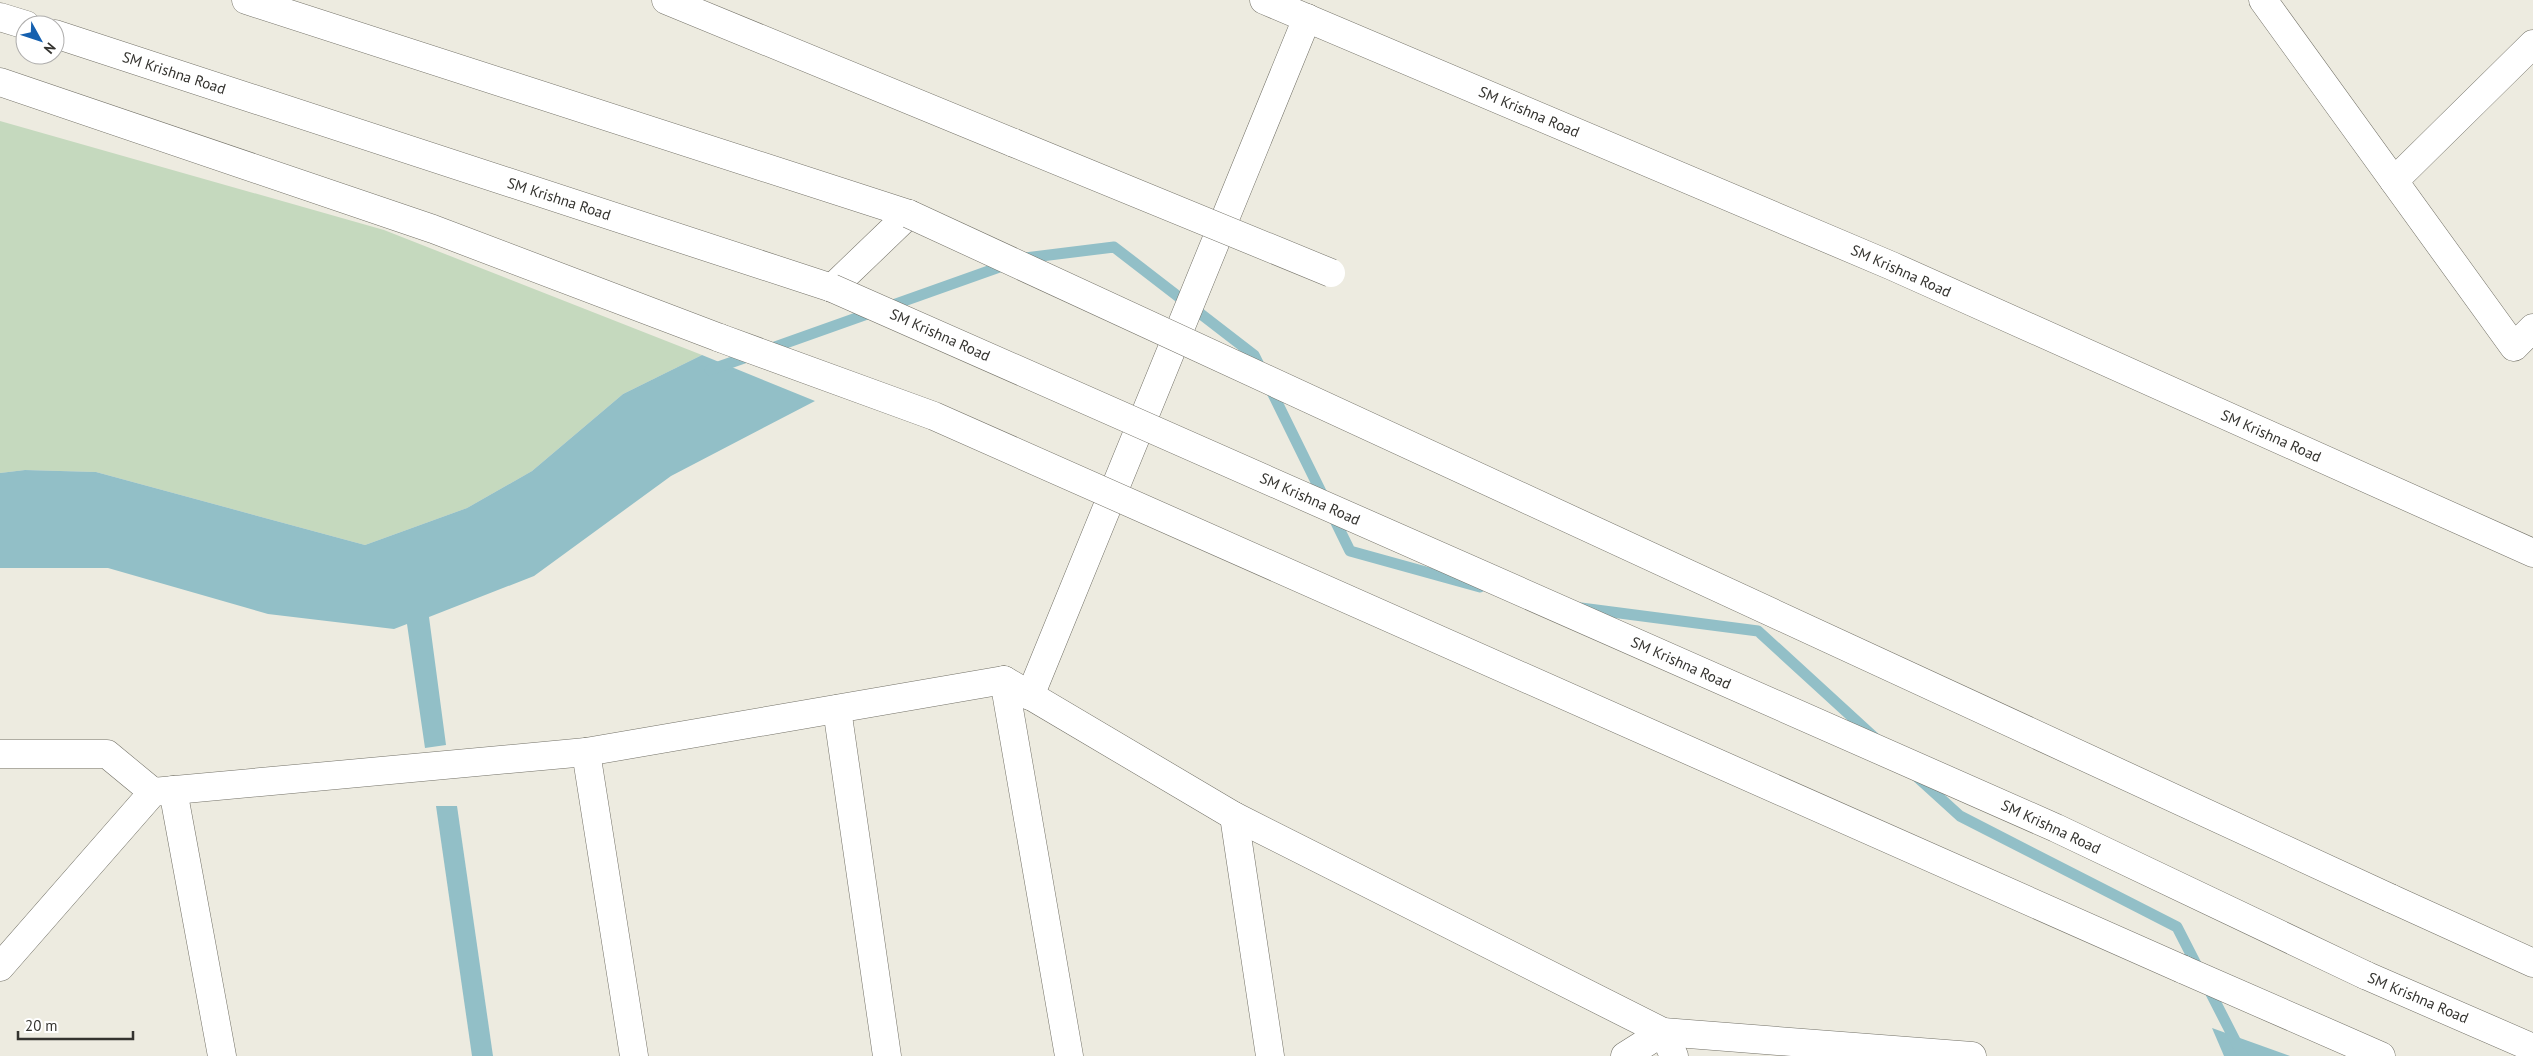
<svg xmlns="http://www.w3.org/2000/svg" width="2533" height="1056" font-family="'PT Sans',sans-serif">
	<rect width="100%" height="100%" fill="#edebe0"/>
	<polygon fill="#c5d9be" points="0,121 384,230 702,355 623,394 532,471 467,508 365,545 96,472 25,470 0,473"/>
	<g fill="#92bfc7">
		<polygon points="702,355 815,401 671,476 534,576 429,617 446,745 425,748 407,624 394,629 268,614 108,568 0,568 0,473 25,470 96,472 365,545 467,508 532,471 623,394"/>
		<polygon points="436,806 457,806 493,1056 472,1056"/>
		<polygon points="2212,1028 2290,1056 2224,1056"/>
	</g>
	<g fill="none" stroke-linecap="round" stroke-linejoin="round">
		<g stroke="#92bfc7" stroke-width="11">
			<polyline points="710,370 1025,258 1114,247 1254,355 1262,371"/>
			<polyline points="1269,386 1350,551 1480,587"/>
			<polyline points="1581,608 1758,631 1875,738"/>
			<polyline points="1916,776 1960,816 2177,927 2243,1056"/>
		</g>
		<defs>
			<g id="street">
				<polyline points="666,0 1014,143"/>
				<polyline points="2263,0 2514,347 2533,328"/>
				<polyline points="2394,181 2533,44"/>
				<polyline points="1004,680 1069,1056"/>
				<polyline points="1030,696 1307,18"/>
				<polyline points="837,709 887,1056"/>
				<polyline points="586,752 634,1056"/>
				<polyline points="0,754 107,754 153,792"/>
				<polyline points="173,790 222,1056"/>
				<polyline points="1234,816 1270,1056"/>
				<polyline points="0,967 153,792 586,752 1004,680 1234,816 1663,1032 1972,1056"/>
				<polyline points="1663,1032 1674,1056"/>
				<polyline points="1625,1056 1663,1032"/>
			</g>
			<g id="secondary">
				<polyline points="1264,0 1892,266 2533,553"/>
				<polyline points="0,82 433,229 720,338"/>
				<polyline points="2182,969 2381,1056"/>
			</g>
			<polyline id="primary" points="832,288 909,214"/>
			<g id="highway">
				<polyline points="246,0 909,214"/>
				<polyline points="0,17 26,25"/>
				<polyline points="55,34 832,288"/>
				<polyline points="2390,898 2533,963"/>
				<polyline points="2365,975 2533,1048"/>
			</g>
		</defs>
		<use href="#street" stroke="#737167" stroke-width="29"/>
		<use href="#secondary" stroke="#737167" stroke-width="29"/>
		<use href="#primary" stroke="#737167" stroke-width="29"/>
		<use href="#highway" stroke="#737167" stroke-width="29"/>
		<use href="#street" stroke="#fff" stroke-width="28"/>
		<use href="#secondary" stroke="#fff" stroke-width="28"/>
		<use href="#primary" stroke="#fff" stroke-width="28"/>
		<use href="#highway" stroke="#fff" stroke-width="28"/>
		<defs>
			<polyline id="street-bridge" points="1014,143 1331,273"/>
			<polyline id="secondary-bridge" points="720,338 934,416 2182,969"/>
			<g id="highway-bridge">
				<polyline points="909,214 2390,898"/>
				<polyline points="832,288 2056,828 2365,975"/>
			</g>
		</defs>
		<use href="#street-bridge" stroke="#737167" stroke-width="29" stroke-linecap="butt"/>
		<use href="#secondary-bridge" stroke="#737167" stroke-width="29" stroke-linecap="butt"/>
		<use href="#highway-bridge" stroke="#737167" stroke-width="29" stroke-linecap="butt"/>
		<use href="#street-bridge" stroke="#fff" stroke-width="28"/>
		<use href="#secondary-bridge" stroke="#fff" stroke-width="28"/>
		<use href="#highway-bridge" stroke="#fff" stroke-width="28"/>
	</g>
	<g text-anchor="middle" stroke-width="5" stroke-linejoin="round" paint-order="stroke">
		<g font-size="15" fill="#34332f" stroke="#fff">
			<text transform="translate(174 73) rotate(18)" y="5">SM Krishna Road</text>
			<text transform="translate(1529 112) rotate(23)" y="5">SM Krishna Road</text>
			<text transform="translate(559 199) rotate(18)" y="5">SM Krishna Road</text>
			<text transform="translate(1901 271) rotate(24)" y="5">SM Krishna Road</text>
			<text transform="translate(940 335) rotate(24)" y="5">SM Krishna Road</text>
			<text transform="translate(2271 436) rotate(24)" y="5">SM Krishna Road</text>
			<text transform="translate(1310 499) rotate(24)" y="5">SM Krishna Road</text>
			<text transform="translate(1681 663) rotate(24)" y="5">SM Krishna Road</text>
			<text transform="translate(2051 827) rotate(25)" y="5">SM Krishna Road</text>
			<text transform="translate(2418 998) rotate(23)" y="5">SM Krishna Road</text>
		</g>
	</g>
	<g transform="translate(40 40) rotate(130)"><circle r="24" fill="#ffffff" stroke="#aeadac"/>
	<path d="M0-4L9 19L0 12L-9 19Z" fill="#1560af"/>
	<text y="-8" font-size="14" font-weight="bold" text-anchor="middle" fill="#34332f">N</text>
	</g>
	<path d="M18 1031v8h115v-8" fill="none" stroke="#34332f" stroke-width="2.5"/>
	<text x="25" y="1031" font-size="15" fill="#34332f" stroke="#ffffff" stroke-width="4" paint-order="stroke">20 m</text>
</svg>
